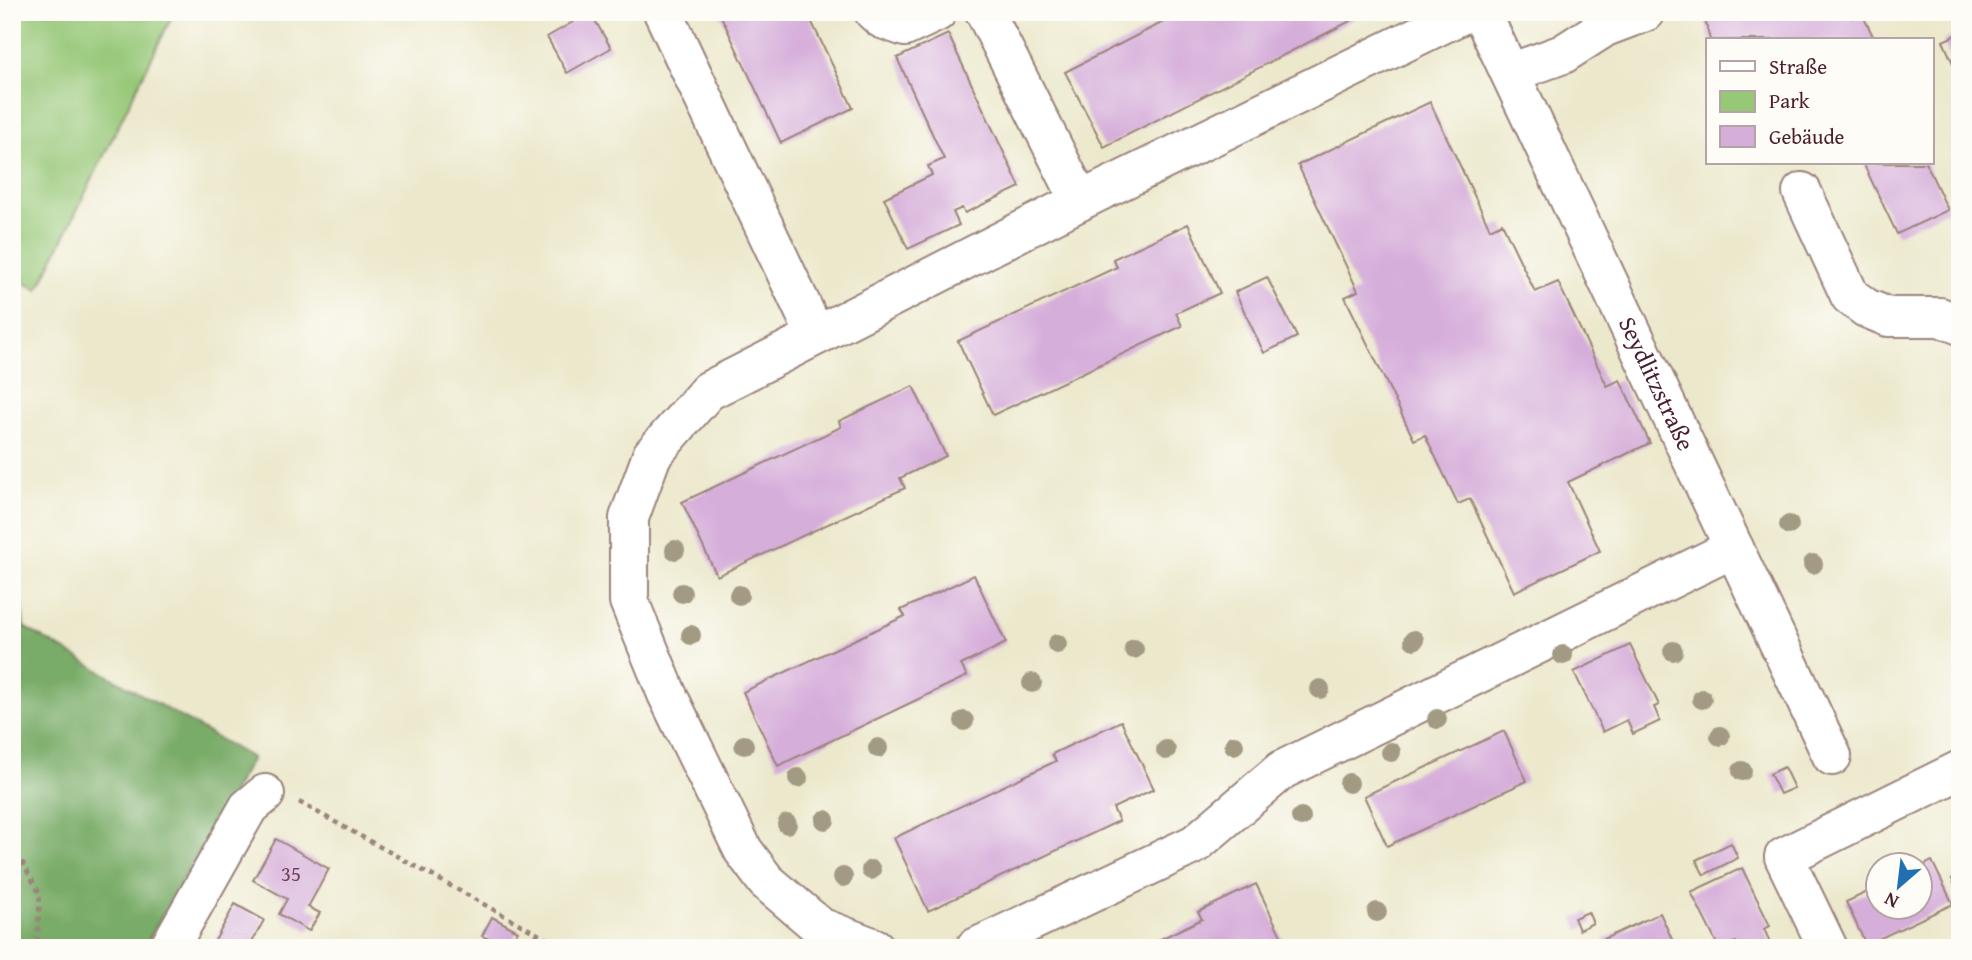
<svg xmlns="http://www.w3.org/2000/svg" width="1972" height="960" font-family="'Gentium Book Plus',serif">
	<rect width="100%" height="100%" fill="#fdfcf7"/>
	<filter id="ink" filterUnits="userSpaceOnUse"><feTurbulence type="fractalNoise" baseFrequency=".0143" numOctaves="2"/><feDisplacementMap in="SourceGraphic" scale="14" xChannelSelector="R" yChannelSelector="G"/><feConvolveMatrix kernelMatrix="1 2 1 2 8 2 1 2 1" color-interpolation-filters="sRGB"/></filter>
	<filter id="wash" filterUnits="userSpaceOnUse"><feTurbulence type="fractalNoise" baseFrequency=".00686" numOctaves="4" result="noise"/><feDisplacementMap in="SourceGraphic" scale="28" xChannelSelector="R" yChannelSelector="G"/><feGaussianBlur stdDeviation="1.57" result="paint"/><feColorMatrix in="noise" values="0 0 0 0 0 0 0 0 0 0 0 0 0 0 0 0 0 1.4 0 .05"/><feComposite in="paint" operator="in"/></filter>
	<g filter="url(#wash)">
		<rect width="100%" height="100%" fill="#ece8cc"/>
		<polygon fill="#97c878" stroke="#707452" stroke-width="2" points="12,12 174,12 38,290 12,276"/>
		<polygon fill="#79ac68" stroke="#62664a" stroke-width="2" points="12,525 24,627 252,758 144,948 12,948"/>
		<g id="blocks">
			<g fill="#d6aeda">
				<polygon points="590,12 611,48 567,73 547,37"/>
				<polygon points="719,12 807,12 853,108 781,143"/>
				<polygon points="1183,12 1368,12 1104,147 1065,72"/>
				<polygon points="1703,12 1850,12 1852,18 1862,14 1875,40 1710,40"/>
				<polygon points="1960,33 1960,79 1943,41"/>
				<polygon points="948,34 1020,187 965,213 962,208 953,212 959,225 908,249 884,198 932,175 928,166 944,159 897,58"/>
				<polygon points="1430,102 1490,229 1502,223 1535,292 1558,282 1607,386 1620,380 1650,443 1568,482 1600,551 1514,592 1470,499 1458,504 1425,435 1414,440 1345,297 1358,291 1298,165"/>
				<polygon points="1863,163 1926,163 1948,210 1897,234"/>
				<polygon points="1188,224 1220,293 1176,313 1182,326 993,415 958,341 1117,267 1113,259"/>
				<polygon points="1267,277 1297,337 1264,353 1235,292"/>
				<polygon points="913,386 946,456 900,478 905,488 717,576 682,502 841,427 839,421"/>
				<polygon points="974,575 1006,643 961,665 967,676 778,766 743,692 905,616 901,610"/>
				<polygon points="1630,645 1659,705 1654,707 1660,721 1633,734 1627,720 1603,732 1574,672"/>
				<polygon points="1121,721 1154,789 1113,808 1119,821 928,911 894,838 1056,761 1052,754"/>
				<polygon points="1504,731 1527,781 1387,846 1364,796"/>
				<polygon points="1784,767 1794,788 1780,794 1770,774"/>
				<polygon points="276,839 329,869 308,907 320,913 309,931 279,914 287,899 253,880"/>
				<polygon points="1731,843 1738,858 1704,875 1696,860"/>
				<polygon points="1932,861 1953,904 1866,945 1846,902 1878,887 1878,908 1920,908 1920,867"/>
				<polygon points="1742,868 1770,926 1764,929 1770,942 1759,948 1739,948 1736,942 1719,948 1691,892"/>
				<polygon points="1960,875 1960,896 1952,879"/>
				<polygon points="1256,884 1287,948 1142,948 1202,919 1198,912"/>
				<polygon points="235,904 264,920 249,948 211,948"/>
				<polygon points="1588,912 1593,923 1579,930 1574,918"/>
				<polygon points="1660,913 1676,948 1608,948 1604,939"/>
				<polygon points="492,917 518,931 508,948 484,948 489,939 482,936"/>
				<polygon points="1960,939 1960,948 1941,948"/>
			</g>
		</g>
	</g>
	<g filter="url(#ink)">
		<use href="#blocks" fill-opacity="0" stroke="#9b847c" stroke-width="2"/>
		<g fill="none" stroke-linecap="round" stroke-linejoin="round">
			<defs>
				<g id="minor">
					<polyline points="663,12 815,334"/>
					<polyline points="874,12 882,19 905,27 937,12"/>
					<path id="s1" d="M1481 12 1832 756"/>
					<polyline points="1510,73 1563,54 1605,27 1645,12"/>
					<polyline points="1802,192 1850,296 1866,308 1888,317 1940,317 1960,325"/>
					<polyline points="1080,201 1467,12"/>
					<polyline points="169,948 248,808 265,794"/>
					<polyline points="875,948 820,927 766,881 743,850 667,694 629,601 629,518 652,455 708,391 1080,201 985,12"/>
					<polyline points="975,948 1195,844 1282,770 1734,548"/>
					<polyline points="1828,948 1784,857 1960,770"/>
				</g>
			</defs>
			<use href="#minor" stroke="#9b847c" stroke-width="42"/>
			<g stroke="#9b847c" stroke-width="4.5" stroke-dasharray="5 5" stroke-linecap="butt">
				<polyline points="299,802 563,948"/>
				<polyline points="12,844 40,894 37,948"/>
			</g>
			<use href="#minor" stroke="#fff" stroke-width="38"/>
		</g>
		<g fill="#a29a82">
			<circle cx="1789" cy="525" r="10"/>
			<circle cx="675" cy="550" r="10"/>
			<circle cx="1813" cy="564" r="10"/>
			<circle cx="682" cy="593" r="10"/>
			<circle cx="739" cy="595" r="10"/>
			<circle cx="691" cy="635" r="10"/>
			<circle cx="1414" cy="640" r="10"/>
			<circle cx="1057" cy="644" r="10"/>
			<circle cx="1134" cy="649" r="10"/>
			<circle cx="1673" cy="651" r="10"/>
			<circle cx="1563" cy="655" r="10"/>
			<circle cx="1032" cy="683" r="10"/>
			<circle cx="1320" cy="689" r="10"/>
			<circle cx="1702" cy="699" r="10"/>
			<circle cx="1437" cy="719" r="10"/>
			<circle cx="964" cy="721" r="10"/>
			<circle cx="1720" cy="736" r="10"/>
			<circle cx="744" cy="745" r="10"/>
			<circle cx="1234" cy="745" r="10"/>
			<circle cx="878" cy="748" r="10"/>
			<circle cx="1166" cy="750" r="10"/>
			<circle cx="1391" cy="752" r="10"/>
			<circle cx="1742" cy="771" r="10"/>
			<circle cx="798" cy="778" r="10"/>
			<circle cx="1349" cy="783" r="10"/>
			<circle cx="1301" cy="817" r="10"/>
			<circle cx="825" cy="820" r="10"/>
			<circle cx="787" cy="824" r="10"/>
			<circle cx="871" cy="870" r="10"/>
			<circle cx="843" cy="877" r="10"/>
			<circle cx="1377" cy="912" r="10"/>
		</g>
	</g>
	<g text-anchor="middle" stroke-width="5" stroke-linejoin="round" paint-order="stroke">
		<g font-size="21" fill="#6d4357">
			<text x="291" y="881">35</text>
		</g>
		<g font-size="24" fill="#4a1f2b" stroke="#fdfcf7">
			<text dy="8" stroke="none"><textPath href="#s1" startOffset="411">Seydlitzstraße</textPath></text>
		</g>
	</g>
	<rect width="1972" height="960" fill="none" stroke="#fdfcf7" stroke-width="42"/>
	<rect x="1706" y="38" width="228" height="126" fill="#fdfcf7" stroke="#b5a4a5" stroke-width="2"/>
	<rect x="1720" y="61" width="35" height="10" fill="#ffffff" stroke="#b5a4a5" stroke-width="2"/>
	<text x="1769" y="74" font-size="21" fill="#4a1f2b">Straße</text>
	<rect x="1720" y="91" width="35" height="21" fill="#97c878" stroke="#b5a4a5" stroke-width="2"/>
	<text x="1769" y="108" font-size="21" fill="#4a1f2b">Park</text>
	<rect x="1720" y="126" width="35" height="21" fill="#d6aeda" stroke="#b5a4a5" stroke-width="2"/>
	<text x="1769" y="144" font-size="21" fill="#4a1f2b">Gebäude</text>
	<g transform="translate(1899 886) rotate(208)"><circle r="33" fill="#fdfcf7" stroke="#b5a4a5" stroke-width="2"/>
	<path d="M0-5L12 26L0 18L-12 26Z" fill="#1f6fb2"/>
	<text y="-10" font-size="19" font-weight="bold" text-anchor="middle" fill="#4a1f2b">N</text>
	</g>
</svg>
